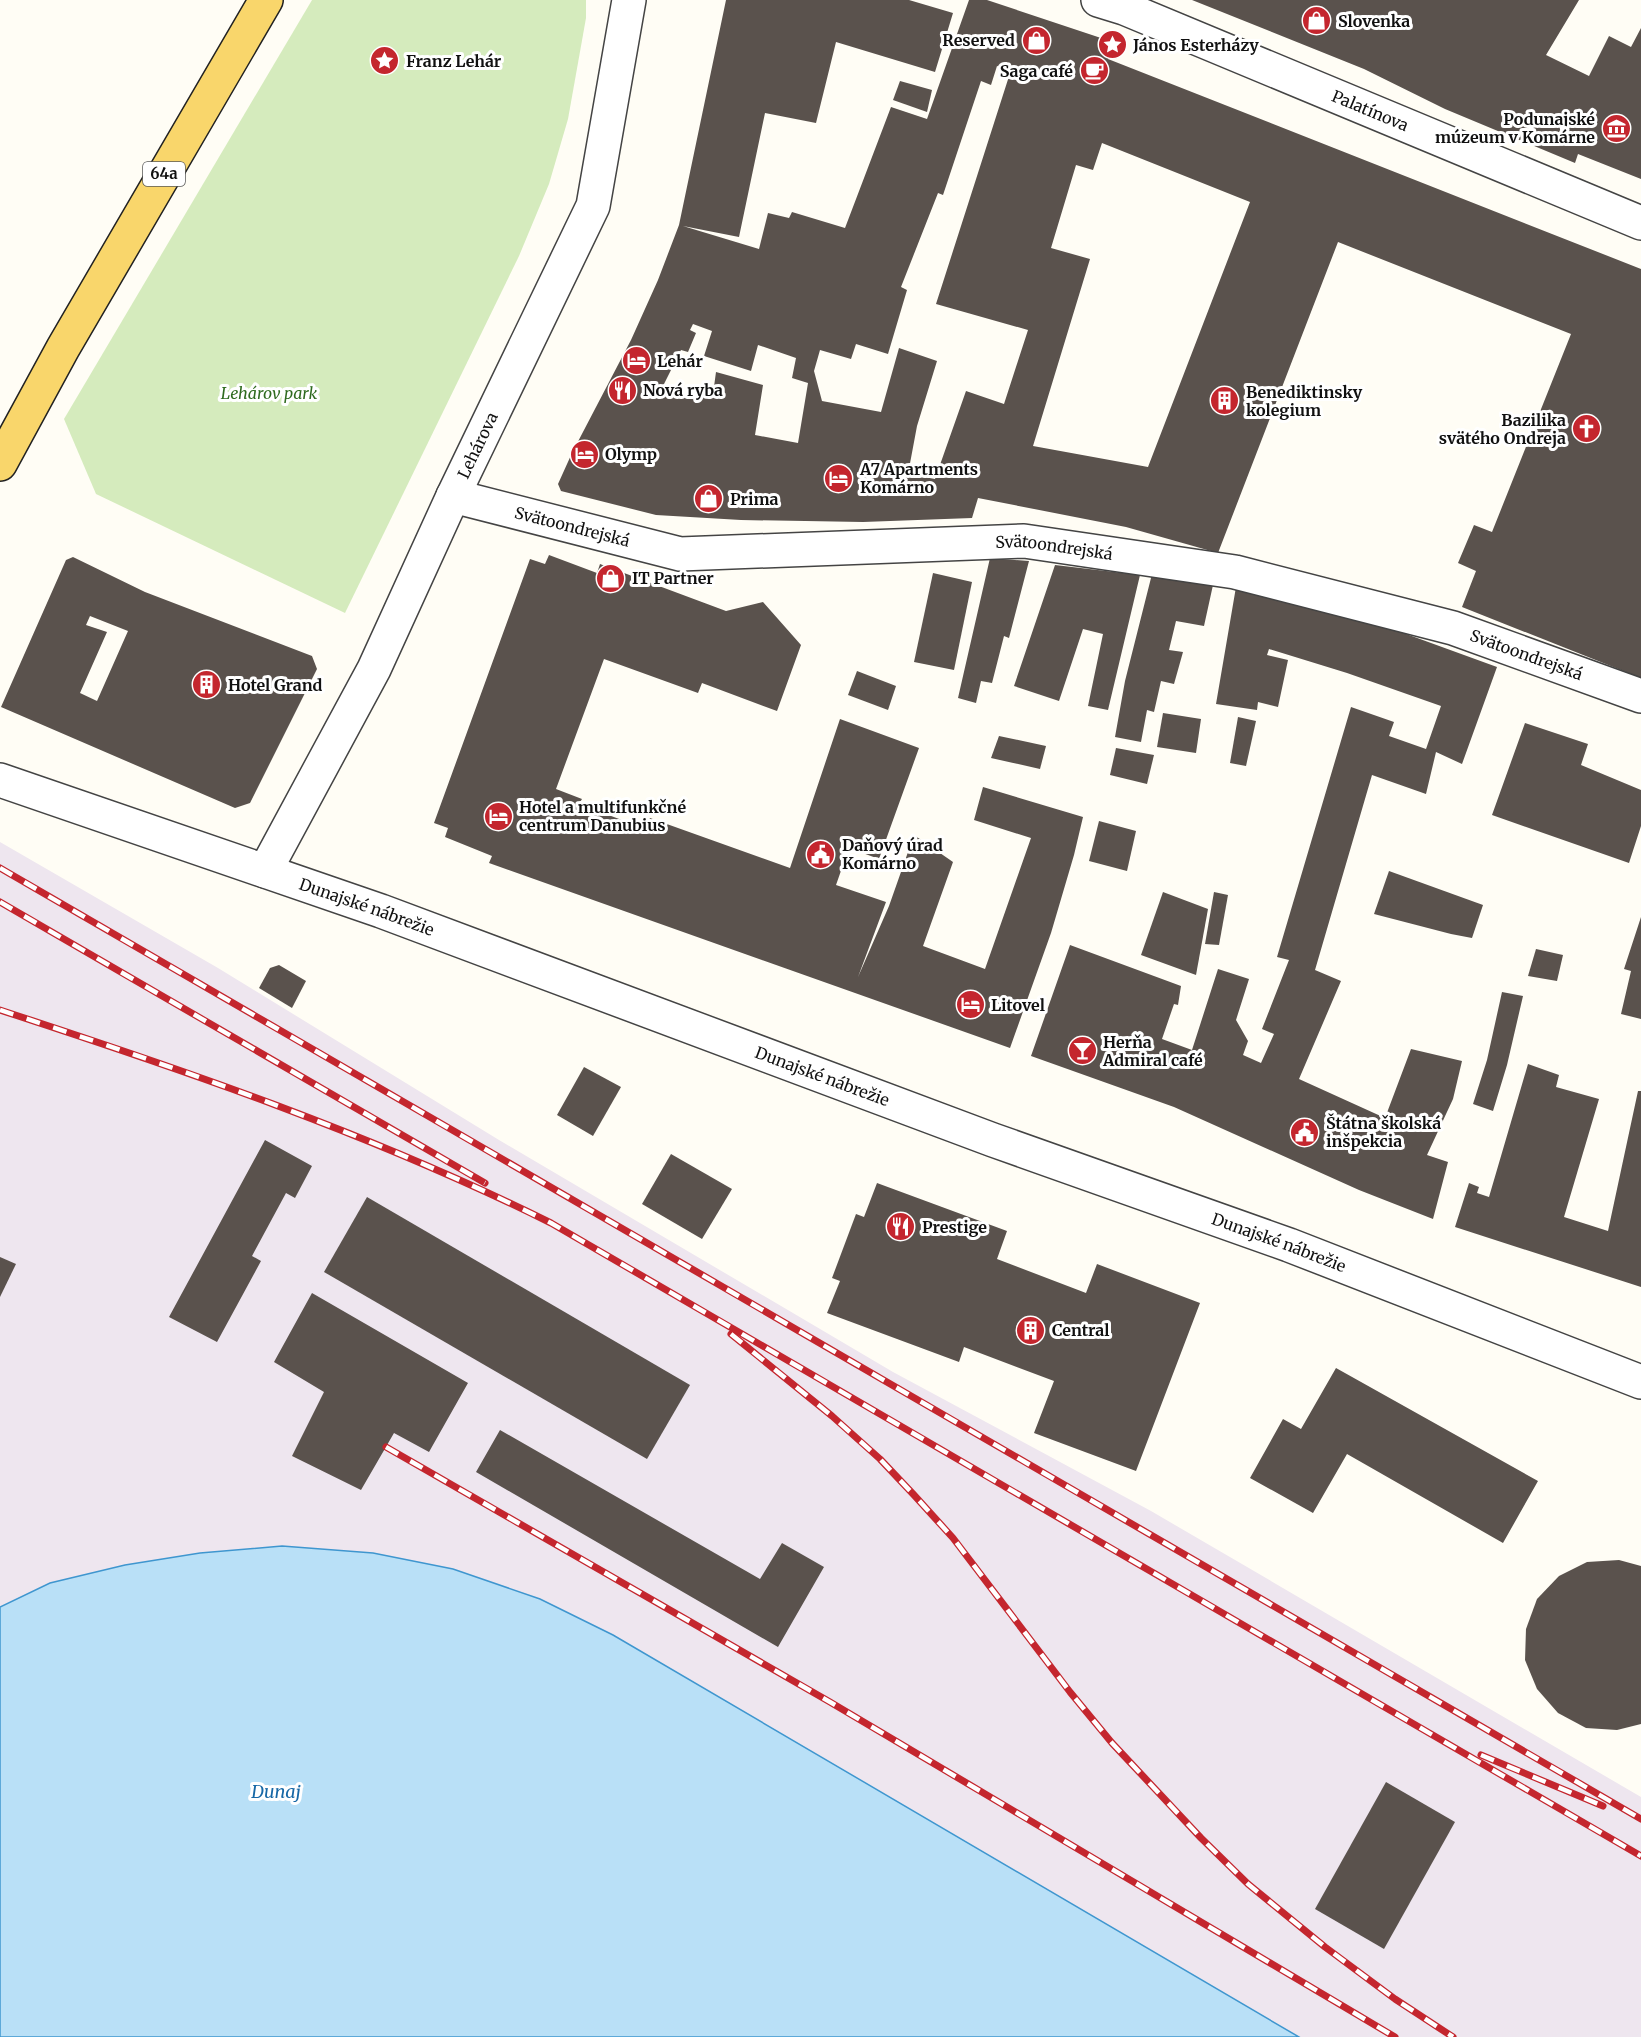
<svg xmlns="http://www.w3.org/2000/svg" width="1641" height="2037" font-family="Merriweather,serif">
	<rect width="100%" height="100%" fill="#fffdf5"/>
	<polygon fill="#eee6ef" points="0,842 218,968 499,1140 893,1372 1151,1511 1641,1797 1641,2037 1299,2037 613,1635 540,1599 453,1569 373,1553 282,1546 200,1553 125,1565 50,1583 0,1607"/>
	<polygon fill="#d5ebbd" points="312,0 586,0 586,18 568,119 549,184 519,256 345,613 96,494 64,419"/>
	<polygon fill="#b9e0f7" stroke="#3f96cf" stroke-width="1.5" points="282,1546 373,1553 453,1569 540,1599 613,1635 1299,2037 0,2037 0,1607 50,1583 125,1565 200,1553"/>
	<g fill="#5a524d" fill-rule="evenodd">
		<path d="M726 0H909L953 13 935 72 836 42 816 123 765 113 739 237 683 226 759 249 768 213 789 218 792 212 845 228 891 107 927 119 969 0H987L1113 42 1108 59 1641 269V678L1462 607 1476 571 1458 563 1474 525 1492 532 1571 334 1338 242 1218 553 1126 527 978 498 972 518 863 522 741 520 656 515 561 491 558 484 572 453 631 340 658 280 679 225ZM997 66 1011 70 936 304 1028 330 1004 404 966 391 935 479 908 474 917 426 937 361 899 348 881 412 822 401 814 371 820 350 851 359 856 344 888 354 907 290 901 287 938 193 943 195 981 81 991 85ZM1102 143 1250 202 1148 467 1033 446 1090 259 1051 248 1076 165 1093 170ZM693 324 712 331 704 356 751 371 758 345 796 358 792 378 808 383 798 443 755 435 763 385 716 372 713 394 692 390 689 398 663 386 681 350 688 352 696 333 690 330Z"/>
		<polygon points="1192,0 1579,0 1546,55 1589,76 1609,36 1631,47 1641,28 1641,179 1578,154 1575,163 1445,109 1364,69"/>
		<polygon points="900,81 932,90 927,112 893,100"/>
		<polygon points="549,555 597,573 600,564 726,611 763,602 801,645 777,711 702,683 698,693 604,659 556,789 582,799 579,804 646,829 650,818 790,868 840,719 919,748 879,859 849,848 836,885 886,902 858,977 889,906 914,835 953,862 923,946 985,969 1031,838 974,820 983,787 1083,817 1074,855 1051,933 1010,1048 489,863 492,856 445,837 448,828 434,823 530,559 545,564"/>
		<path d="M73 557 145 592 312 656 317 669 250 803 235 808 1 707 66 560ZM90 616 128 631 97 701 80 693 107 632 86 625Z"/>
		<polygon points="990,558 1029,561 1009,638 1004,636 992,683 981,681 976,703 958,698"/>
		<polygon points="1055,565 1140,575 1108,710 1088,706 1103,634 1083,629 1059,701 1014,686"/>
		<polygon points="933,573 972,582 954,670 914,662"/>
		<polygon points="1152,574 1213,585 1204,626 1176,621 1169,650 1183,652 1174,684 1161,681 1154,712 1147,710 1141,742 1115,737 1125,681"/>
		<polygon points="1236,587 1365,619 1497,667 1462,764 1436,752 1426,794 1372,775 1315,970 1341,981 1299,1079 1385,1118 1411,1049 1462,1061 1453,1099 1427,1155 1448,1162 1433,1219 1359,1190 1174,1107 1031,1056 1070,945 1181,986 1178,1005 1174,1004 1162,1039 1192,1050 1218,969 1249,979 1236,1020 1248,1041 1243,1055 1261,1063 1274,1034 1262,1029 1289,960 1277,957 1351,707 1394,722 1389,736 1426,749 1441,706 1347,673 1269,649 1267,655 1288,660 1278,707 1258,702 1257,710 1216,704"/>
		<polygon points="857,671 896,686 888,710 848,695"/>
		<polygon points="1163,713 1201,719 1196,753 1157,747"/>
		<polygon points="1238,717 1256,721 1246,766 1230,763"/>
		<polygon points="1525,723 1588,744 1581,765 1641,790 1641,826 1629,863 1492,815"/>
		<polygon points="999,736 1046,746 1040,769 991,758"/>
		<polygon points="1116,748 1154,755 1147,784 1110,775"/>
		<polygon points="1099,821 1136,831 1127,871 1089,861"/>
		<polygon points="1389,871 1483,905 1472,938 1451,934 1374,914"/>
		<polygon points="1163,892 1208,909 1196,975 1141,955"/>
		<polygon points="1214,892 1228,895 1219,945 1205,944"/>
		<polygon points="1641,917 1641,1019 1621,1014 1631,971 1624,969"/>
		<polygon points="1536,949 1563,955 1557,981 1528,976"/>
		<polygon points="279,965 306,981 292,1008 259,988 270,968"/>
		<polygon points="1502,992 1523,996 1507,1065 1493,1111 1473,1104 1487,1060"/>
		<polygon points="1528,1064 1559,1075 1556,1087 1599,1099 1564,1217 1608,1231 1638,1091 1641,1091 1641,1287 1455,1227 1469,1183 1479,1187 1477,1193 1489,1197"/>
		<polygon points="584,1067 621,1087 593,1136 557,1115"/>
		<polygon points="265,1140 312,1166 295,1198 286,1193 252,1256 261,1261 217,1342 169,1317"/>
		<polygon points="671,1154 732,1189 702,1239 642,1204"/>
		<polygon points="877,1183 1007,1231 997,1259 1086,1293 1097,1264 1200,1303 1136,1471 1034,1433 1054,1381 964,1347 959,1362 827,1313 840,1281 832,1278 856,1214 864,1217"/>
		<polygon points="367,1197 690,1385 647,1459 324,1272"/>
		<polygon points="0,1257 16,1264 0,1297"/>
		<polygon points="312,1293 468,1383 429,1452 394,1433 361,1490 292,1456 324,1392 274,1362"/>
		<polygon points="1336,1368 1538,1481 1503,1543 1347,1454 1313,1513 1250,1478 1283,1419 1301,1429"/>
		<polygon points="500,1430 760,1579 782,1543 824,1567 778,1647 476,1472"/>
		<polygon points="1619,1560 1641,1566 1641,1724 1617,1730 1586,1728 1558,1713 1537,1689 1525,1660 1526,1629 1537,1599 1559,1576 1587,1562"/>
		<polygon points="1386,1782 1455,1822 1384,1949 1315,1909"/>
	</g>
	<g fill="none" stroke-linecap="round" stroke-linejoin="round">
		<defs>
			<g id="minor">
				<path id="s1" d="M1098 0 1124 8 1641 223"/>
				<path id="s2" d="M453 496 680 554 1024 541 1235 572 1453 628 1641 696"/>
				<path id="s3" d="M0 780 381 911 993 1140 1289 1245 1641 1382"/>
				<path id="s4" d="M265 871 374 669 453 496 593 206 629 0"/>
			</g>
			<polyline id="major" points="0,464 63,348 266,0"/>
		</defs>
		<use href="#minor" stroke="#444" stroke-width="36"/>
		<use href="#major" stroke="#222" stroke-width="36"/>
		<use href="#minor" stroke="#fff" stroke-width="33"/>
		<use href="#major" stroke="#f9d66b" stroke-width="33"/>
		<defs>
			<g id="rail">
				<polyline points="0,868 1641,1819"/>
				<polyline points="0,902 485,1183"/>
				<path d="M0 1010C187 1071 374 1135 551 1223L1641 1856"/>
				<polyline points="731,1334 832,1416 880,1459 914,1495 953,1538 1070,1692 1112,1743 1201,1838 1248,1884 1325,1947 1395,1999 1453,2037"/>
				<polyline points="386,1447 830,1702 1395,2037"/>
				<polyline points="1481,1755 1603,1806"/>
			</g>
		</defs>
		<use href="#rail" stroke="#c4262e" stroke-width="7"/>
		<use href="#rail" stroke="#fff" stroke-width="4.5" stroke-dasharray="14" stroke-linecap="butt"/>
	</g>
	<defs>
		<symbol id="shop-disc" viewBox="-11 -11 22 22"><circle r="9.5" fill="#c4262e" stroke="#fff"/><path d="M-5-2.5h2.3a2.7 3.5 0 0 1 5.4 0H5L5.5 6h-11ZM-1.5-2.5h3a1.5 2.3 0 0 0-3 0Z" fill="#fff"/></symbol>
		<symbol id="sight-disc" viewBox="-11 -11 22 22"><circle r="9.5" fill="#c4262e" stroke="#fff"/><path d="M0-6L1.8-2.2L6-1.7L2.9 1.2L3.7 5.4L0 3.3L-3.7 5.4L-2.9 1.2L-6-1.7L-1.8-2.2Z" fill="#fff"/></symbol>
		<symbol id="cafe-disc" viewBox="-11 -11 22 22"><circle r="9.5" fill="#c4262e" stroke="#fff"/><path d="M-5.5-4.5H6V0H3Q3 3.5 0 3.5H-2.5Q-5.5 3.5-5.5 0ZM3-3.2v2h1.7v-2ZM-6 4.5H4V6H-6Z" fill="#fff"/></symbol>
		<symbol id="museum-disc" viewBox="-11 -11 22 22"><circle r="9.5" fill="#c4262e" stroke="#fff"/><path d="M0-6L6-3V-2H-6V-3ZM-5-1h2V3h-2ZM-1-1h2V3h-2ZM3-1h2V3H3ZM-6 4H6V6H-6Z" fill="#fff"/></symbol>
		<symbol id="hotel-disc" viewBox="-11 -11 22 22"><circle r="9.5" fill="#c4262e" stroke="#fff"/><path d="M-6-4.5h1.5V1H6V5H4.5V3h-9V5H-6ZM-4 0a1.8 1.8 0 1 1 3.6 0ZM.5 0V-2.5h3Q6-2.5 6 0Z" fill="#fff"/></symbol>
		<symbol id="restaurant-disc" viewBox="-11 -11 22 22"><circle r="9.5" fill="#c4262e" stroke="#fff"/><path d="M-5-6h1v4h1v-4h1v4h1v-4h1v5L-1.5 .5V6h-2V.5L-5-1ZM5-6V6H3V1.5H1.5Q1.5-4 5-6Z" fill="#fff"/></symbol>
		<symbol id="building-disc" viewBox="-11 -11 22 22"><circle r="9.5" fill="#c4262e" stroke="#fff"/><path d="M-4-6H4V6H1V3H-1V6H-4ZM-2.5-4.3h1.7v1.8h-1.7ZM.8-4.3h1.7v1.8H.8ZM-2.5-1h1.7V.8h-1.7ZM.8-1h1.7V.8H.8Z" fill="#fff"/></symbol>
		<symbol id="church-disc" viewBox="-11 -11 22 22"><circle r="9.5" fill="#c4262e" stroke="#fff"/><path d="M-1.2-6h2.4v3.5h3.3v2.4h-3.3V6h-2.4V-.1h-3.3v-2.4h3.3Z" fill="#fff"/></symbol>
		<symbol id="civic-disc" viewBox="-11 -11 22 22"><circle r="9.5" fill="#c4262e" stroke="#fff"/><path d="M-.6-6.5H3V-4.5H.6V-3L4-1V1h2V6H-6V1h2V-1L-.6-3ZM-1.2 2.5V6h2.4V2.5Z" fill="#fff"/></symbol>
		<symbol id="bar-disc" viewBox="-11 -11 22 22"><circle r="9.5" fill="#c4262e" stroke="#fff"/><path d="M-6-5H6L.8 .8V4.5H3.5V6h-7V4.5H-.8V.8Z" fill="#fff"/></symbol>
	</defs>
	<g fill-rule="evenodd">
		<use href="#shop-disc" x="1300" y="4" width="33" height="33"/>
		<use href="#shop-disc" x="1020" y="24" width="33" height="33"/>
		<use href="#sight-disc" x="1096" y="28" width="33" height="33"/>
		<use href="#sight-disc" x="368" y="44" width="33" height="33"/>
		<use href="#cafe-disc" x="1078" y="54" width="33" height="33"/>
		<use href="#museum-disc" x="1600" y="112" width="33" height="33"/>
		<use href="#hotel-disc" x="620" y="344" width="33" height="33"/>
		<use href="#restaurant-disc" x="606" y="374" width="33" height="33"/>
		<use href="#building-disc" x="1208" y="384" width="33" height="33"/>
		<use href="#church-disc" x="1570" y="412" width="33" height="33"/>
		<use href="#hotel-disc" x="568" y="438" width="33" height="33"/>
		<use href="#hotel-disc" x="822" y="462" width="33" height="33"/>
		<use href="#shop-disc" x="692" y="482" width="33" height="33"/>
		<use href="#shop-disc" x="594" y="562" width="33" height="33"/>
		<use href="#building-disc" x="190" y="668" width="33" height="33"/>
		<use href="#hotel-disc" x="482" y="800" width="33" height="33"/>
		<use href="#civic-disc" x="804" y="838" width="33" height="33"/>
		<use href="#hotel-disc" x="954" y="988" width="33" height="33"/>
		<use href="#bar-disc" x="1066" y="1034" width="33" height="33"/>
		<use href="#civic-disc" x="1288" y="1116" width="33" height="33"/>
		<use href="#restaurant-disc" x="884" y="1210" width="33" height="33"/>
		<use href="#building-disc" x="1014" y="1314" width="33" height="33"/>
	</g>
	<g text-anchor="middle" stroke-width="6" stroke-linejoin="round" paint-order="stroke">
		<rect fill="#fff" stroke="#585858" stroke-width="1.5" x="143" y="162" width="42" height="24" rx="4.5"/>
		<g font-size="15" font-weight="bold" fill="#111">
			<text x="164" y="179">64a</text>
		</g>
		<g font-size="16" font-weight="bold" fill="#111" stroke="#fff" text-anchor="start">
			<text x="1338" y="27">Slovenka</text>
			<text x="1015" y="46" text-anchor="end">Reserved</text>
			<text x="1133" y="51">János Esterházy</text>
			<text x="406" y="67">Franz Lehár</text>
			<text x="1073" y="77" text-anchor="end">Saga café</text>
			<text x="1595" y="125" text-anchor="end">Podunajské<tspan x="1595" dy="18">múzeum v Komárne</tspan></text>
			<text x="657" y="367">Lehár</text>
			<text x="643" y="396">Nová ryba</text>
			<text x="1246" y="398">Benediktinsky<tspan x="1246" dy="18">kolegium</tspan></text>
			<text x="1566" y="426" text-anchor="end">Bazilika<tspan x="1566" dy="18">svätého Ondreja</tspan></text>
			<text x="605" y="460">Olymp</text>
			<text x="860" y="475">A7 Apartments<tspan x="860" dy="18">Komárno</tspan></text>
			<text x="730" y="505">Prima</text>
			<text x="632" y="584">IT Partner</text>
			<text x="228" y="691">Hotel Grand</text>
			<text x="519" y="813">Hotel a multifunkčné<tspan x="519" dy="18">centrum Danubius</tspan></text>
			<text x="842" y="851">Daňový úrad<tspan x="842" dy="18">Komárno</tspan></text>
			<text x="991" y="1011">Litovel</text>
			<text x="1103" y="1048">Herňa<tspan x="1103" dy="18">Admiral café</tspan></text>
			<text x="1326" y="1129">Štátna školská<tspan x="1326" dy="18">inšpekcia</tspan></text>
			<text x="922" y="1233">Prestige</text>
			<text x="1052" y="1336">Central</text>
		</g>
		<g font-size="16" fill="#111" stroke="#fff">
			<text dy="6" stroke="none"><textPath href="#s1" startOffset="294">Palatínova</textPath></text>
			<text dy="6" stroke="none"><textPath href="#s4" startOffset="476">Lehárova</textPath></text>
			<text dy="6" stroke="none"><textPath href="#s2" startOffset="123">Svätoondrejská</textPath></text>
			<text dy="6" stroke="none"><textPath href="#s2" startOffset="609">Svätoondrejská</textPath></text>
			<text dy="6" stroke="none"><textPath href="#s2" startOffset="1095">Svätoondrejská</textPath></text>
			<text dy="6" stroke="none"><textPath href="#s3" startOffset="388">Dunajské nábrežie</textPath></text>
			<text dy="6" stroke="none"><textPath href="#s3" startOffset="874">Dunajské nábrežie</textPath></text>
			<text dy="6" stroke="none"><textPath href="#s3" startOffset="1360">Dunajské nábrežie</textPath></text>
		</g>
		<g font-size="16" font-style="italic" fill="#2f6b1f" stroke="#fff">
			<text x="269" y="399">Lehárov park</text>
		</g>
		<g font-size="18" font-style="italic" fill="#1768a6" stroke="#fff">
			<text x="276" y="1798">Dunaj</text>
		</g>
	</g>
</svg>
